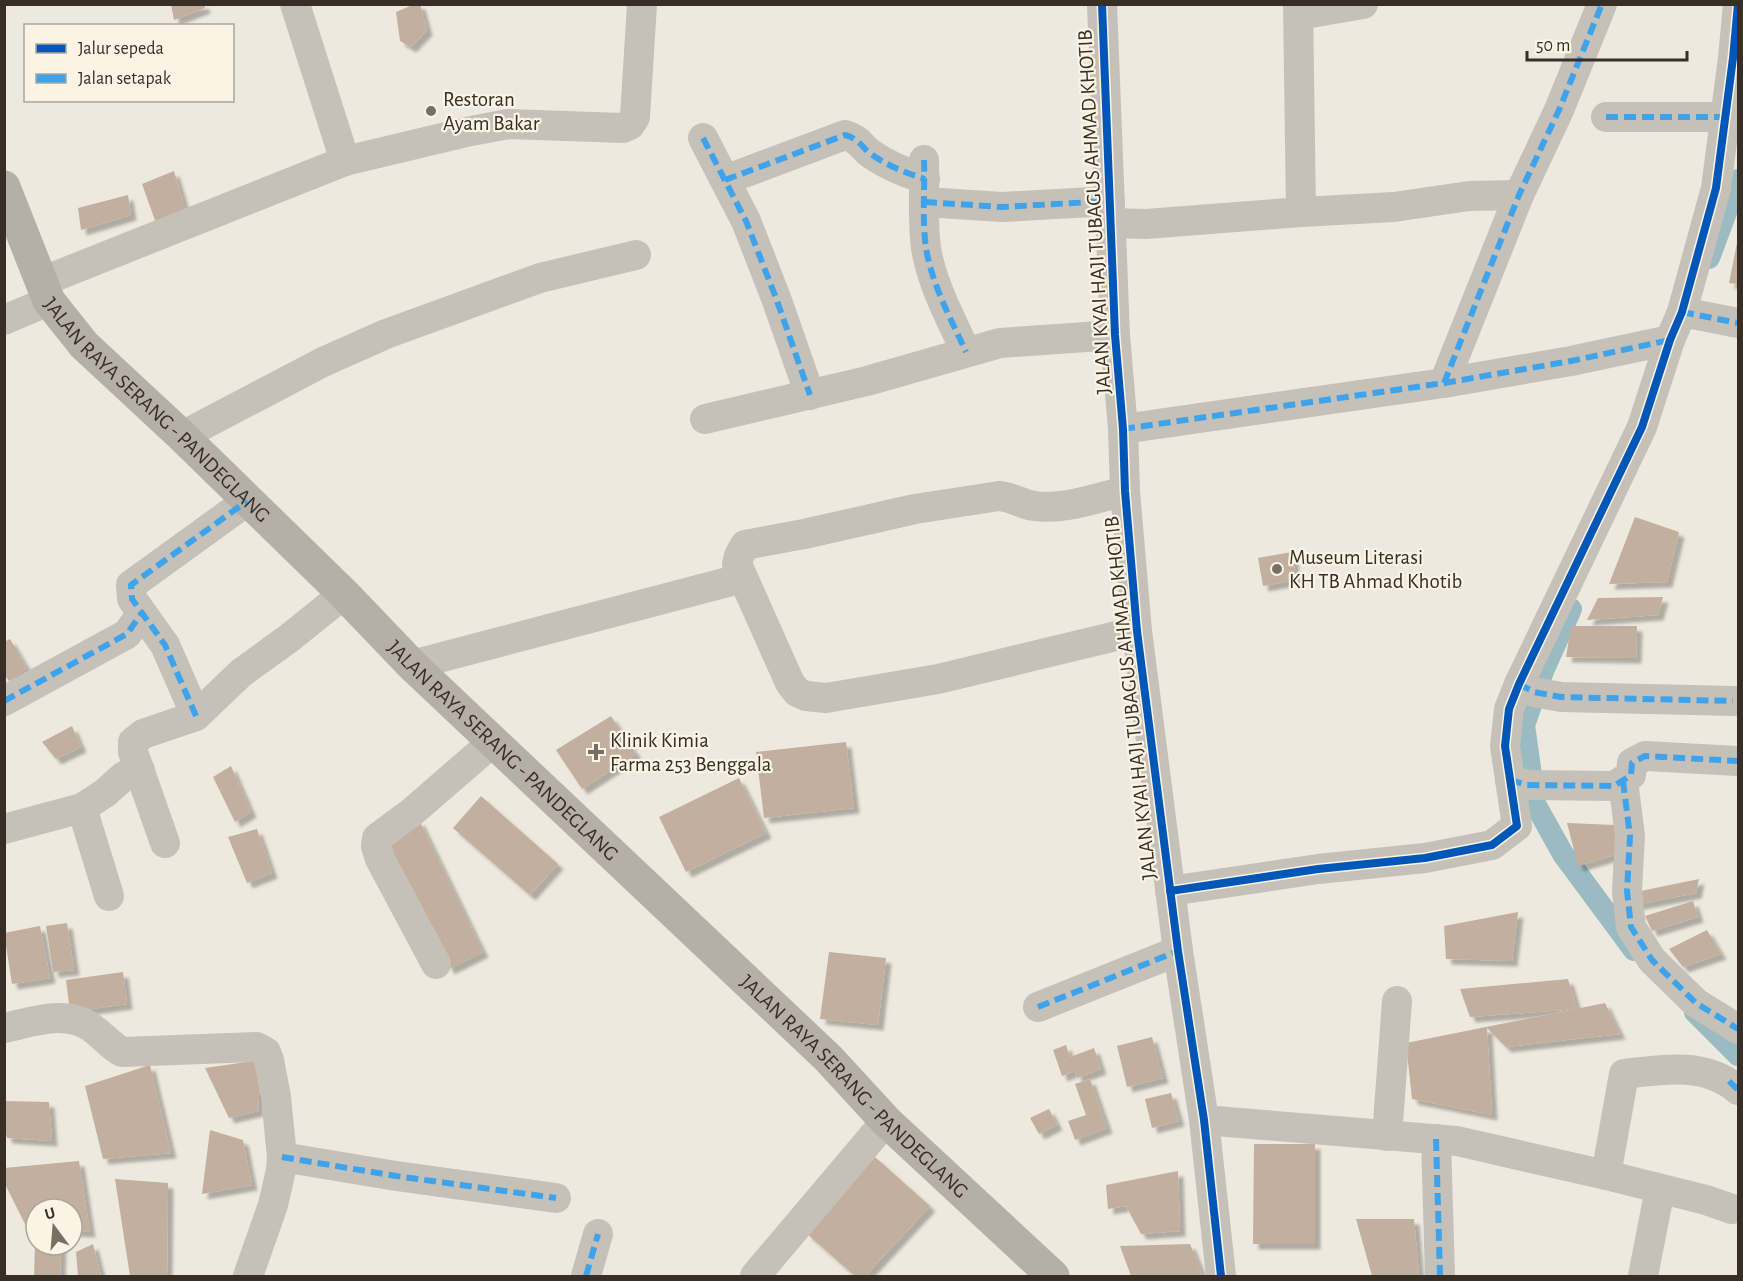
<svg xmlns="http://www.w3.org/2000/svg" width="1743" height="1281" font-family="'Alegreya Sans',sans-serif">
	<defs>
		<filter id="shadow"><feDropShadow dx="5.5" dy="5.5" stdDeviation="1.5" flood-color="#0004"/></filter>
	</defs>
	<rect width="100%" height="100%" fill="#eee9de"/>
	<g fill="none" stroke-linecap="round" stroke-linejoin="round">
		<g stroke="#99bbc1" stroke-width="22">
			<polyline points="1709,258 1738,180"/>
			<polyline points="1571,609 1543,671 1524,725 1535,804 1563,854 1634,950"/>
			<polyline points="1695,1012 1738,1055"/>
		</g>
	</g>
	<g fill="#c3af9e" filter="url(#shadow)">
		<polygon points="171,4 204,4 205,8 174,20"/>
		<polygon points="415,4 420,4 427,30 411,47 400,41 396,12"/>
		<polygon points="174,171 186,212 157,226 142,184"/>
		<polygon points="128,195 131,215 81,230 78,208"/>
		<polygon points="1737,243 1738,243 1738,284 1729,283"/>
		<polygon points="1635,517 1679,532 1667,582 1609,584"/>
		<polygon points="1292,552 1296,580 1263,586 1258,558"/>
		<polygon points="1663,597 1658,615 1587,620 1598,598"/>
		<polygon points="1571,626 1637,626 1636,658 1566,657"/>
		<polygon points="10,639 27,668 9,681 4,674 4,642"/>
		<polygon points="611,716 636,754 582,789 556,750"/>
		<polygon points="72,726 81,747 56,759 42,742"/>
		<polygon points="846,742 854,808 764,818 756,752"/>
		<polygon points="231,766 251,812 235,822 213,777"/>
		<polygon points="739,778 766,833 686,872 659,817"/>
		<polygon points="481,796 558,864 530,895 453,828"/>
		<polygon points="419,820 483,952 449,969 385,836"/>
		<polygon points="1567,823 1615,825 1628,851 1578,866"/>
		<polygon points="257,829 272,873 247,883 228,837"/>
		<polygon points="1699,879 1696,893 1634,905 1631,893"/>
		<polygon points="1693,901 1698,917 1652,931 1645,916"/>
		<polygon points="1518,912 1512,961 1446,959 1444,926"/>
		<polygon points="67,923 74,970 53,972 46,926"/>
		<polygon points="40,926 50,978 12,984 4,933"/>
		<polygon points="1707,930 1721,954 1683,967 1669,949"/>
		<polygon points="829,952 886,958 878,1025 820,1019"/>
		<polygon points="123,972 127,1004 70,1012 66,980"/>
		<polygon points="1568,979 1577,1009 1470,1017 1460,989"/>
		<polygon points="1605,1003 1620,1034 1506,1047 1487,1028 1492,1115 1412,1099 1406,1043"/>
		<polygon points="1152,1037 1163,1078 1127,1087 1117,1046"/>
		<polygon points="1066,1045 1070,1057 1094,1048 1101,1069 1077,1078 1075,1071 1062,1076 1053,1050"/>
		<polygon points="261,1060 258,1111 229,1118 205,1068"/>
		<polygon points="150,1065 171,1153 103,1159 85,1086"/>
		<polygon points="1090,1079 1107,1128 1075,1140 1068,1121 1086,1115 1075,1084"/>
		<polygon points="1171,1093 1179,1121 1152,1128 1145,1099"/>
		<polygon points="4,1101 49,1102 52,1141 7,1138 4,1126"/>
		<polygon points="1049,1109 1057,1125 1039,1134 1030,1118"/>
		<polygon points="210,1130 243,1140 252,1185 202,1194"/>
		<polygon points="1254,1144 1315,1144 1315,1244 1253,1244"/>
		<polygon points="875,1157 930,1206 865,1276 855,1276 806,1233"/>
		<polygon points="79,1161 90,1232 72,1231 72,1209 36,1209 36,1227 26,1226 4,1182 4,1168"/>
		<polygon points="1178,1171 1180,1231 1141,1234 1126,1206 1108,1209 1106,1185"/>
		<polygon points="115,1179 168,1183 167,1276 130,1276"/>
		<polygon points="1356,1219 1414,1219 1419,1276 1372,1276"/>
		<polygon points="93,1244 101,1276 78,1276 76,1252"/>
		<polygon points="1190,1244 1203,1276 1131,1276 1120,1246"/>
		<polygon points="35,1245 61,1245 60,1276 34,1276"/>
	</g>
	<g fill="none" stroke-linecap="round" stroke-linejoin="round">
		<g stroke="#c6c1b8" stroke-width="30">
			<polyline points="1102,4 1115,335 1123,429 1125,491 1137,631 1178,951 1204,1120 1221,1276"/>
			<polyline points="1299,15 1363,4"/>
			<polyline points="1606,117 1725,117"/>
			<polyline points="703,138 746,221 776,298 810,395"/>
			<path d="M924 160C925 188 922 221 926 248 932 285 951 319 966 352"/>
			<polyline points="345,161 471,131 508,124 623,128 630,125 635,117 642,4"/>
			<path d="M725 180 845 135C860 139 860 146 871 154 888 166 906 173 925 179"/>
			<polyline points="925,202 1002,207 1110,201"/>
			<polyline points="1301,212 1394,207 1469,196 1519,195"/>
			<polyline points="1111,223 1146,224 1301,212 1298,4"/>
			<polyline points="41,282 345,161 295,4"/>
			<polyline points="1682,312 1738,323"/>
			<polyline points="4,320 49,301"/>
			<polyline points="1444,383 1571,361 1670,340"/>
			<polyline points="705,419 867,381 1000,343 1115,335"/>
			<polyline points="1123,429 1444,383 1519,195 1559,110 1602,4"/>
			<polyline points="182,436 323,362 386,334 540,278 636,255"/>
			<path d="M1125 491C1097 498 1064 510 1035 506 1023 505 1013 497 999 496L915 509 804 534 745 545 739 556 737 564 790 683 797 692 806 696 826 698 938 679 1137 631"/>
			<polyline points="412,665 743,578"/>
			<polyline points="1519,684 1534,692 1561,697 1733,701"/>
			<polyline points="4,701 127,634 141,614"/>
			<polyline points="196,716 165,645 132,599 131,585 247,501"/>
			<polyline points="1510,780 1527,785 1614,786 1631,775 1632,763 1645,756 1738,761"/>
			<polyline points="1623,781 1630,836 1627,891 1631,927 1652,960 1696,1003 1738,1029"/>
			<polyline points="82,808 109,896"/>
			<polyline points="4,829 82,808 105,793 124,776 140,770"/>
			<polyline points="165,843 133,752 133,742 143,734 196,716 241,673 288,639 344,594"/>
			<polyline points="1170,891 1318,869 1425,858 1492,845 1517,826 1505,746 1509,709 1519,684 1642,427 1670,340 1682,312 1716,188 1733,58 1738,4"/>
			<polyline points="436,964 380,859 376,846 377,838 412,812 494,741"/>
			<polyline points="1038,1007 1178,951"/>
			<path d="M4 1028C33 1022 66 1009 92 1028 103 1036 111 1046 122 1052L257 1047 266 1052 269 1060 276 1097 282 1157 281 1170 273 1205 248 1276"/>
			<polyline points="1204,1120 1457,1141 1606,1175 1706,1200 1732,1209"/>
			<polyline points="1387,1136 1397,1001"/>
			<polyline points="1436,1139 1440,1276"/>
			<polyline points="282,1157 396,1176 556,1198"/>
			<path d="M1606 1175 1624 1074C1664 1069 1706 1062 1738 1090"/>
			<polyline points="586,1276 598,1234"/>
			<polyline points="755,1276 886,1121"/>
			<polyline points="1643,1276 1660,1189"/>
		</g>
		<path stroke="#b5afa7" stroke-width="33" id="s1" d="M4 187 49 301 84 345 182 436 344 594 412 665 828 1058 886 1121 1053 1276"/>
		<g stroke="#3fa3eb" stroke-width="6" stroke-dasharray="12 6" stroke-linecap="butt">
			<polyline points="1606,117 1725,117"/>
			<polyline points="703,138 746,221 776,298 810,395"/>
			<path d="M924 160C925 188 922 221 926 248 932 285 951 319 966 352"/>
			<path d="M725 180 845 135C860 139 860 146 871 154 888 166 906 173 925 179"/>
			<polyline points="925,202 1002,207 1110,201"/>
			<polyline points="1682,312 1738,323"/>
			<polyline points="1444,383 1571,361 1670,340"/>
			<polyline points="1123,429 1444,383 1519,195 1559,110 1602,4"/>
			<polyline points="1519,684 1534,692 1561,697 1733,701"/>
			<polyline points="4,701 127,634 141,614"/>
			<polyline points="196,716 165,645 132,599 131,585 247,501"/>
			<polyline points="1510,780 1527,785 1614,786 1631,775 1632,763 1645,756 1738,761"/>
			<polyline points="1623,781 1630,836 1627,891 1631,927 1652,960 1696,1003 1738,1029"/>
			<polyline points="1038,1007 1178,951"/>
			<polyline points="1729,1081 1738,1090"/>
			<polyline points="1436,1139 1440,1276"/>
			<polyline points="282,1157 396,1176 556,1198"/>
			<polyline points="586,1276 598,1234"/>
		</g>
		<defs>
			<g id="cycleway">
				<polyline points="1102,4 1115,335 1123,429 1125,491 1137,631 1178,951 1204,1120 1221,1276"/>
				<polyline points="1170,891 1318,869 1425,858 1492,845 1517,826 1505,746 1509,709 1519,684 1642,427 1670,340 1682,312 1716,188 1733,58 1738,4"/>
			</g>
		</defs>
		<use href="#cycleway" stroke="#fbf4e5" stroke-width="11"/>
		<use href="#cycleway" stroke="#0057b8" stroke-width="8"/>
	</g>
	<g fill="#776f66" stroke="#fbf4e5" stroke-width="2">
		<circle cx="431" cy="111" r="6"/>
		<circle cx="1277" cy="569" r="6"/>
		<path d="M593 743h6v6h6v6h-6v6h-6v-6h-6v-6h6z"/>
	</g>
	<g text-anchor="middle" stroke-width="4.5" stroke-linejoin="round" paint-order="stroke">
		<g font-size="21" fill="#372e26" stroke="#fbf4e5" text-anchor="start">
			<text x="443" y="106">Restoran<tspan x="443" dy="24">Ayam Bakar</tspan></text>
			<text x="1289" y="564">Museum Literasi<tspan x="1289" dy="24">KH TB Ahmad Khotib</tspan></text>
			<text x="610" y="747">Klinik Kimia<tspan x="610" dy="24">Farma 253 Benggala</tspan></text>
		</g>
		<g font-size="21" fill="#372e26" stroke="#fbf4e5">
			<text transform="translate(1094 212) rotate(-93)" y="7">JALAN KYAI HAJI TUBAGUS AHMAD KHOTIB</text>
			<text dy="7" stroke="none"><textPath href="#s1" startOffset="276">JALAN RAYA SERANG - PANDEGLANG</textPath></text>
			<text transform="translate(1130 698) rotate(-96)" y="7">JALAN KYAI HAJI TUBAGUS AHMAD KHOTIB</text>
			<text dy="7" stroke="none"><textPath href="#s1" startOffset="762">JALAN RAYA SERANG - PANDEGLANG</textPath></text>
			<text dy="7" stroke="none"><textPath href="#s1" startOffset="1248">JALAN RAYA SERANG - PANDEGLANG</textPath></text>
		</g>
	</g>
	<rect width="1743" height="1281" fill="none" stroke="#372e26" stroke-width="12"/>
	<rect x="24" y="24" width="210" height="78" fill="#fbf4e5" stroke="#ada599" stroke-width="1.5"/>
	<rect x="36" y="44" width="30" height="9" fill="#0057b8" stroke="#ada599" stroke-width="1.5"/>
	<text x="78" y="54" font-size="18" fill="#372e26">Jalur sepeda</text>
	<rect x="36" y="74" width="30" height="9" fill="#3fa3eb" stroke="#ada599" stroke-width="1.5"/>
	<text x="78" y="84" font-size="18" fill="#372e26">Jalan setapak</text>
	<g transform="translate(54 1227) rotate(344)"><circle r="28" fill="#fbf4e5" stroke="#ada599" stroke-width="1.5"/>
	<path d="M0-4.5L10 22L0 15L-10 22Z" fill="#776f66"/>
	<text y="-9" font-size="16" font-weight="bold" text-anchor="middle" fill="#372e26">U</text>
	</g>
	<path d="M1527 51v9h160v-9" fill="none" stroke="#372e26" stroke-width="3"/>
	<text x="1536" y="51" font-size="18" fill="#372e26" stroke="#fbf4e5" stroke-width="4.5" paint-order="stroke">50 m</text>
</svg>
